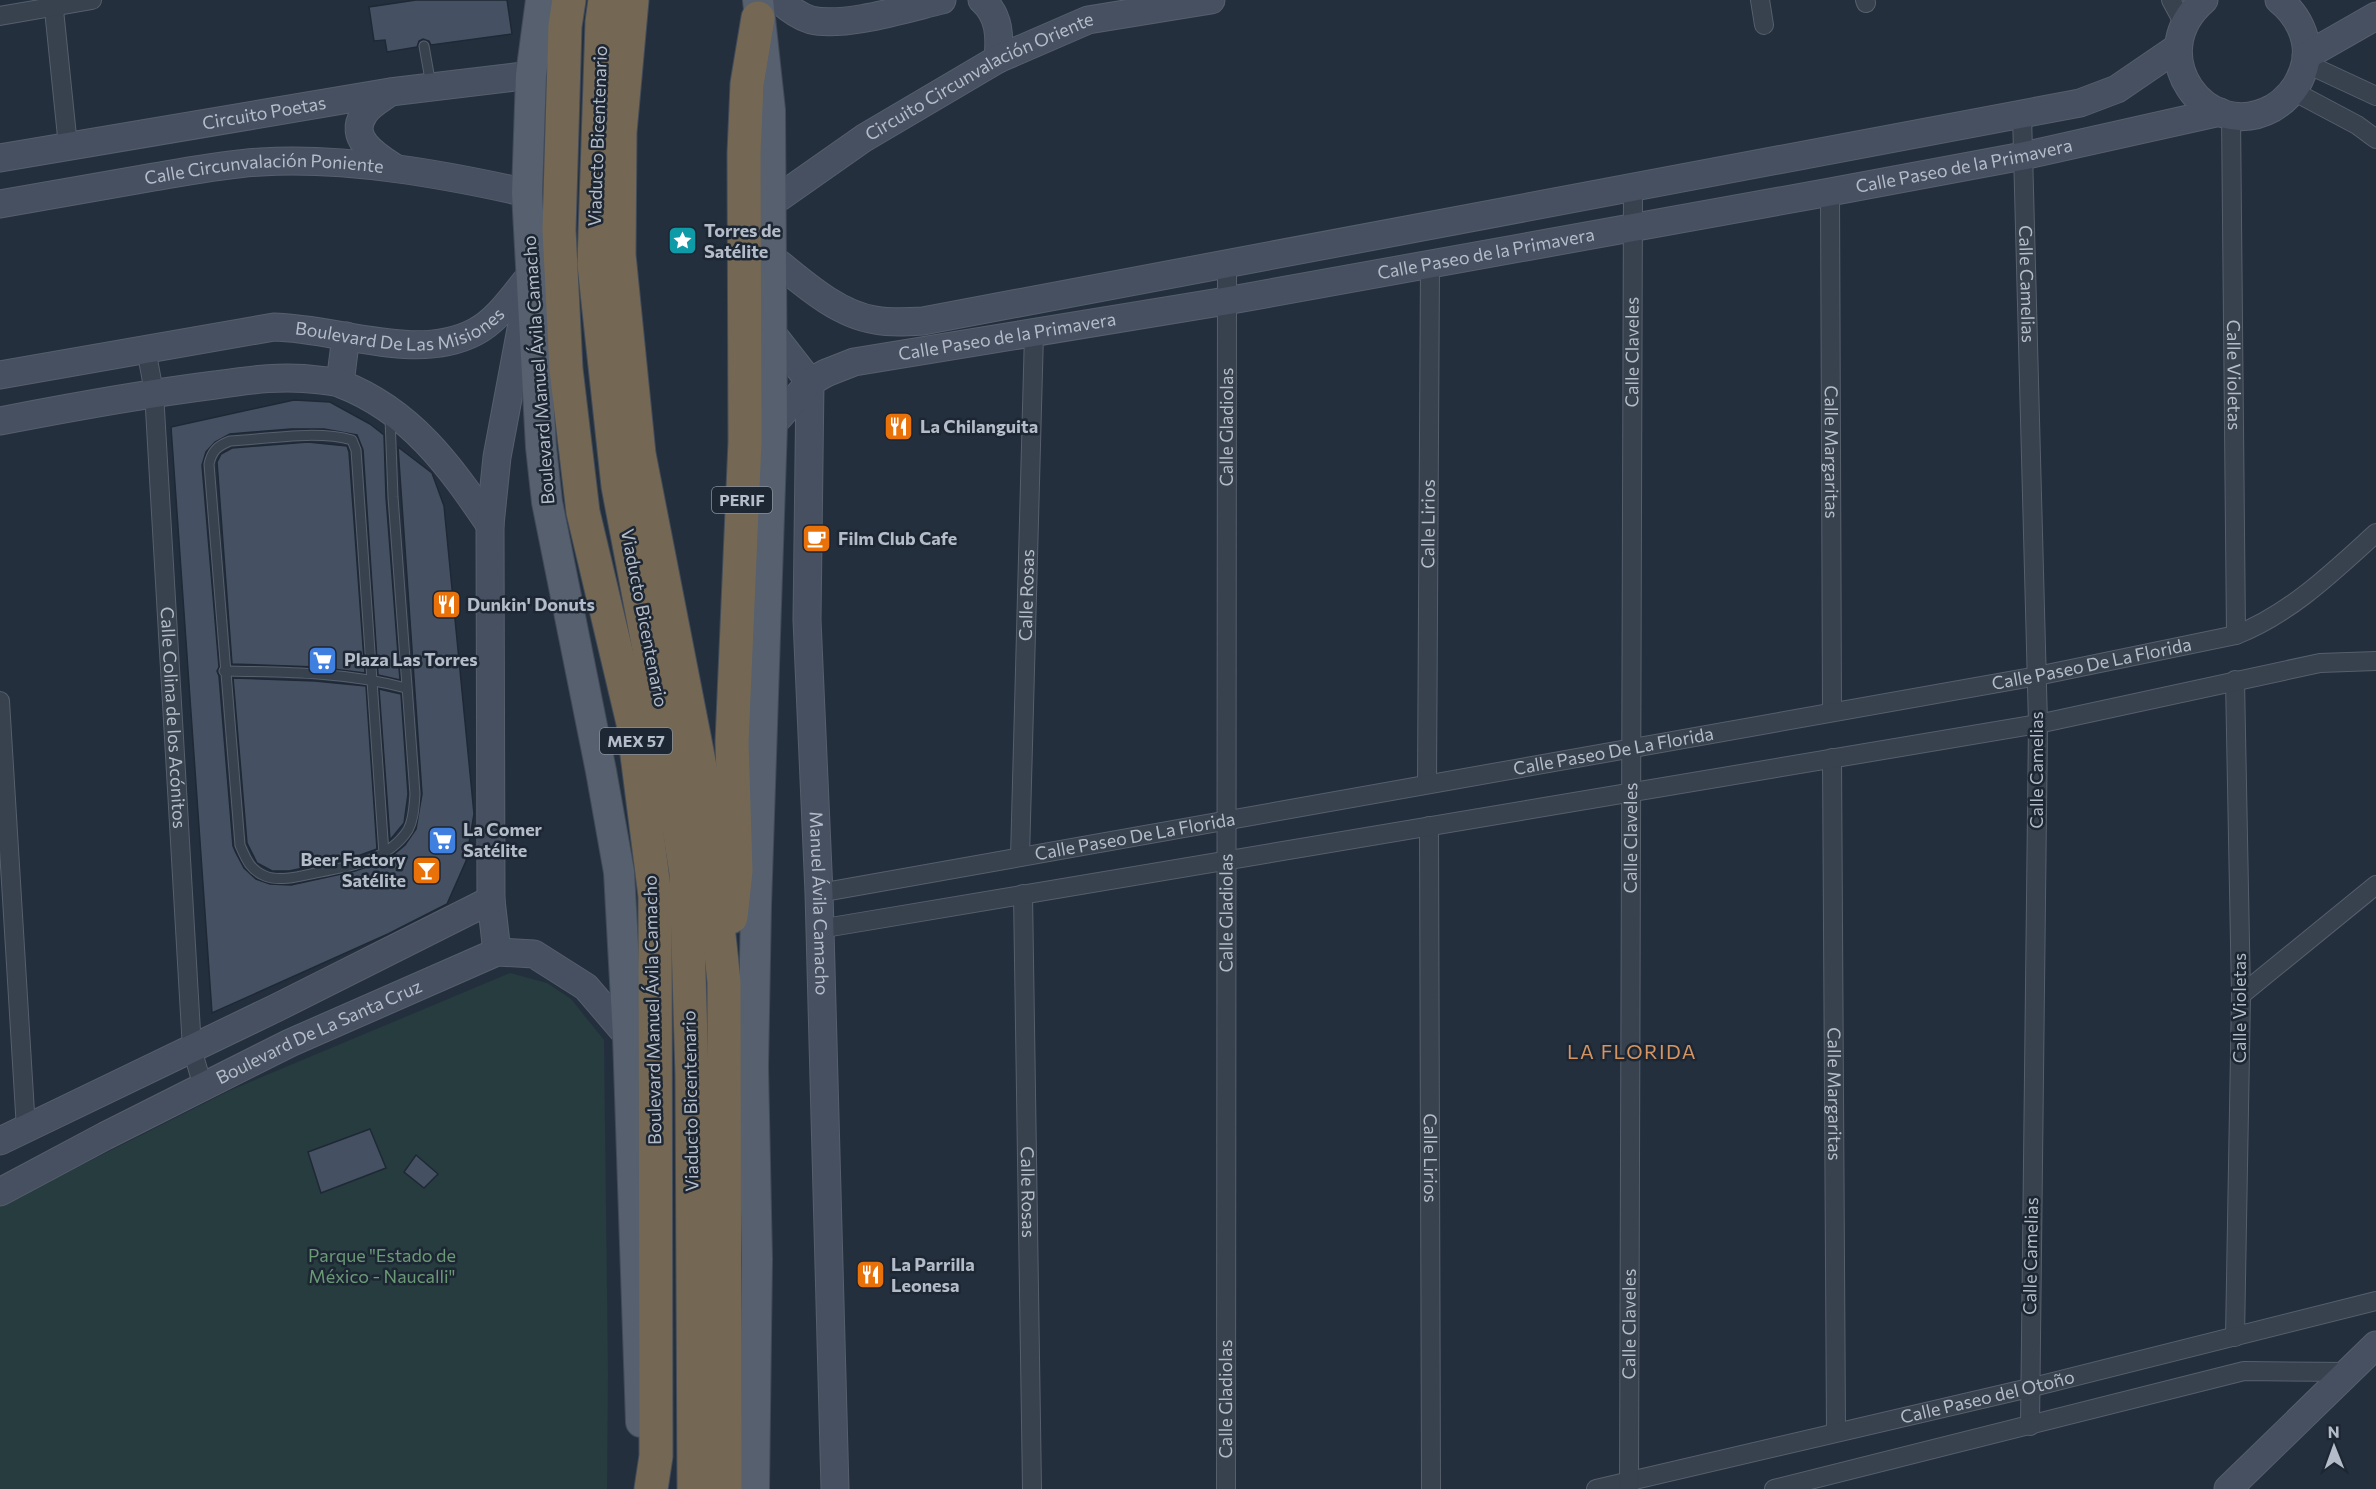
<svg xmlns="http://www.w3.org/2000/svg" width="2376" height="1489" font-family="Commissioner,sans-serif">
	<rect width="100%" height="100%" fill="#242f3e"/>
	<polygon fill="#263c3f" points="510,973 547,983 571,999 604,1040 608,1374 607,1489 0,1489 0,1206 231,1090"/>
	<g fill="#455162" stroke="#1f2835" stroke-width="1.5">
		<polygon points="416,0 507,0 512,34 431,45 429,41 423,39 419,41 417,47 387,52 385,40 374,41 369,7"/>
		<polygon points="294,400 330,402 370,424 384,435 386,497 400,680 378,675 363,450 357,435 324,429 291,429 230,434 215,442 206,452 202,465 219,667 217,671 219,676 233,846 236,853 244,868 256,879 270,884 291,885 355,871 387,860 405,845 416,829 422,794 398,447 432,473 444,506 474,814 466,861 447,904 388,934 212,1013 171,427"/>
		<polygon points="308,442 347,446 349,452 365,673 316,667 232,664 217,462 221,454 232,448"/>
		<polygon points="233,678 315,681 366,686 377,849 352,858 289,871 272,871 257,863 247,843"/>
		<polygon points="379,689 401,694 408,794 404,823 390,840"/>
		<polygon points="370,1129 386,1168 321,1193 308,1152"/>
		<polygon points="416,1155 438,1174 424,1188 404,1172"/>
	</g>
	<g fill="none" stroke-linecap="round" stroke-linejoin="round">
		<defs>
			<g id="lane">
				<polyline points="424,46 431,85"/>
				<path d="M224 671C286 672 346 672 406 688"/>
				<path d="M384 854 356 450 352 440C317 430 266 439 230 441 217 446 212 451 209 464L240 845C246 859 250 870 265 876 279 882 301 876 315 873 348 867 388 861 408 830 414 819 414 806 415 794L393 497 390 418"/>
			</g>
			<g id="street">
				<polyline points="53,0 68,146"/>
				<polyline points="1760,0 1764,25"/>
				<polyline points="1865,0 1866,3"/>
				<polyline points="2171,0 2184,24"/>
				<polyline points="0,16 92,0"/>
				<polyline points="2305,63 2376,96"/>
				<polyline points="2293,91 2357,125 2376,139"/>
				<path id="s1" d="M2022 114 2038 724 2030 1426"/>
				<path id="s2" d="M2231 115 2236 635"/>
				<path id="s3" d="M1830 192 1832 712"/>
				<path id="s4" d="M146 349 154 392 192 1049 203 1087"/>
				<polyline points="2235,680 2241,995 2235,1337"/>
				<polyline points="0,701 26,1129"/>
				<path id="s5" d="M1832 758 1836 1431"/>
				<path id="s6" d="M1427 784 1430 264"/>
				<path id="s7" d="M1429 826 1431 1489"/>
				<path id="s8" d="M1020 857 1034 333"/>
				<path id="s9" d="M819 893 2037 676 2236 635C2290 614 2333 572 2376 533"/>
				<path id="s10" d="M1023 894 1032 1489"/>
				<polyline points="819,929 2038,724 2320,663 2376,661"/>
				<polyline points="2241,995 2376,885"/>
				<path id="s11" d="M1226 1489 1227 265"/>
				<path id="s12" d="M1596 1489 2029 1388 2376 1301"/>
				<path id="s13" d="M1629 1489 1633 187"/>
				<polyline points="1774,1489 2244,1371 2350,1372"/>
			</g>
			<g id="secondary">
				<path d="M779 0C789 9 798 16 811 20 844 28 908 8 942 0"/>
				<path d="M982 0C1000 16 1000 37 998 59"/>
				<path d="M2204 0C2141 54 2206 145 2273 108 2291 97 2302 81 2306 60 2309 37 2297 14 2279 0"/>
				<polyline points="2306,56 2376,16"/>
				<path d="M389 93C381 99 369 105 364 114 347 139 378 157 395 168"/>
				<path id="s14" d="M0 158 390 92 531 75"/>
				<path id="s15" d="M0 204C49 195 99 187 148 178 186 172 223 164 261 162 347 157 443 174 527 193"/>
				<path id="s16" d="M770 204 864 138 998 59 1088 20 1211 0"/>
				<path d="M771 257C801 281 836 314 875 320 891 323 907 322 923 321L2080 103 2117 89 2177 48"/>
				<path id="s17" d="M771 332 810 382 807 620 819 893 835 1489"/>
				<path id="s18" d="M0 375 274 327C337 328 416 363 475 332 498 320 514 295 530 276"/>
				<polyline points="340,383 346,336"/>
				<path d="M0 421C72 407 143 394 215 385 250 380 283 375 319 380 326 381 334 381 341 384 411 411 450 466 490 525"/>
				<path id="s19" d="M772 425 810 382 826 373 854 362 1226 301 1830 192 2023 156 2220 112"/>
				<polyline points="497,952 491,900 490,525 497,457 527,297"/>
				<polyline points="0,1141 276,1008 491,900"/>
				<path id="s20" d="M0 1192 105 1136 290 1043 497 952 534 954 586 987 628 1036"/>
				<polyline points="2228,1489 2376,1345"/>
			</g>
			<g id="primary">
				<polyline points="541,0 531,75 527,193 541,447 547,502 601,771 619,872 628,1036 641,1422"/>
				<polyline points="754,1489 757,1259 753,1067 756,906 772,425 770,110 758,0"/>
			</g>
			<g id="highway">
				<polyline points="569,0 565,26 559,230 566,369 583,512 633,723 655,896 656,1456 651,1489"/>
				<polyline points="605,0 602,22 594,264 618,486 662,717 686,873 692,1075 694,1489"/>
				<polyline points="632,0 620,132 619,255 639,454 702,777 724,982 725,1489"/>
				<polyline points="731,917 736,871 732,742 745,442 744,153 747,84 758,18"/>
			</g>
		</defs>
		<use href="#lane" stroke="#565f6c" stroke-width="11"/>
		<use href="#street" stroke="#565f6c" stroke-width="20"/>
		<use href="#secondary" stroke="#565f6c" stroke-width="29"/>
		<use href="#primary" stroke="#414a57" stroke-width="32"/>
		<use href="#highway" stroke="#434c59" stroke-width="35"/>
		<use href="#lane" stroke="#38414e" stroke-width="9"/>
		<use href="#street" stroke="#38414e" stroke-width="18"/>
		<use href="#secondary" stroke="#465061" stroke-width="27"/>
		<use href="#primary" stroke="#56606e" stroke-width="30"/>
		<use href="#highway" stroke="#746855" stroke-width="33"/>
	</g>
	<defs>
		<symbol id="sight-square" viewBox="-11 -11 22 22"><rect x="-9" y="-9" width="18" height="18" rx="4" fill="#0f9aa8" stroke="#1d2633"/><path d="M0-6L1.8-2.2L6-1.7L2.9 1.2L3.7 5.4L0 3.3L-3.7 5.4L-2.9 1.2L-6-1.7L-1.8-2.2Z" fill="#fff"/></symbol>
		<symbol id="restaurant-square" viewBox="-11 -11 22 22"><rect x="-9" y="-9" width="18" height="18" rx="4" fill="#e8710a" stroke="#1d2633"/><path d="M-5-6h1v4h1v-4h1v4h1v-4h1v5L-1.5 .5V6h-2V.5L-5-1ZM5-6V6H3V1.5H1.5Q1.5-4 5-6Z" fill="#fff"/></symbol>
		<symbol id="cafe-square" viewBox="-11 -11 22 22"><rect x="-9" y="-9" width="18" height="18" rx="4" fill="#e8710a" stroke="#1d2633"/><path d="M-5.5-4.5H6V0H3Q3 3.5 0 3.5H-2.5Q-5.5 3.5-5.5 0ZM3-3.2v2h1.7v-2ZM-6 4.5H4V6H-6Z" fill="#fff"/></symbol>
		<symbol id="supermarket-square" viewBox="-11 -11 22 22"><rect x="-9" y="-9" width="18" height="18" rx="4" fill="#3f7fe0" stroke="#1d2633"/><path d="M-6-5.5h2.5l.6 2H6L4.5 2H-2.5L-4.4-4H-6ZM-1.5 3.2a1.3 1.3 0 1 0 .1 0ZM3 3.2a1.3 1.3 0 1 0 .1 0Z" fill="#fff"/></symbol>
		<symbol id="bar-square" viewBox="-11 -11 22 22"><rect x="-9" y="-9" width="18" height="18" rx="4" fill="#e8710a" stroke="#1d2633"/><path d="M-6-5H6L.8 .8V4.5H3.5V6h-7V4.5H-.8V.8Z" fill="#fff"/></symbol>
	</defs>
	<g fill-rule="evenodd">
		<use href="#sight-square" x="666" y="224" width="33" height="33"/>
		<use href="#restaurant-square" x="882" y="410" width="33" height="33"/>
		<use href="#cafe-square" x="800" y="522" width="33" height="33"/>
		<use href="#restaurant-square" x="430" y="588" width="33" height="33"/>
		<use href="#supermarket-square" x="306" y="644" width="33" height="33"/>
		<use href="#supermarket-square" x="426" y="824" width="33" height="33"/>
		<use href="#bar-square" x="410" y="854" width="33" height="33"/>
		<use href="#restaurant-square" x="854" y="1258" width="33" height="33"/>
	</g>
	<g text-anchor="middle" stroke-width="5" stroke-linejoin="round" paint-order="stroke">
		<g fill="#1d2633" stroke="#878f9c" stroke-width="1.5">
			<rect x="712" y="487" width="60" height="26" rx="4.5"/>
			<rect x="600" y="728" width="72" height="26" rx="4.5"/>
		</g>
		<g font-size="16" font-weight="bold" fill="#b4bcc9">
			<text x="742" y="506">PERIF</text>
			<text x="636" y="747">MEX 57</text>
		</g>
		<g font-size="18" fill="#b4bcc9" stroke="#1d2633">
			<text dy="6" stroke="none"><textPath href="#s16" startOffset="246">Circuito Circunvalación Oriente</textPath></text>
			<text dy="6" stroke="none"><textPath href="#s14" startOffset="268">Circuito Poetas</textPath></text>
			<text transform="translate(598 136) rotate(-88)" y="6">Viaducto Bicentenario</text>
			<text dy="6" stroke="none"><textPath href="#s19" startOffset="1233">Calle Paseo de la Primavera</textPath></text>
			<text dy="6" stroke="none"><textPath href="#s15" startOffset="267">Calle Circunvalación Poniente</textPath></text>
			<text dy="6" stroke="none"><textPath href="#s19" startOffset="747">Calle Paseo de la Primavera</textPath></text>
			<text dy="6" stroke="none"><textPath href="#s1" startOffset="170">Calle Camelias</textPath></text>
			<text dy="6" stroke="none"><textPath href="#s18" startOffset="408">Boulevard De Las Misiones</textPath></text>
			<text dy="6" stroke="none"><textPath href="#s19" startOffset="261">Calle Paseo de la Primavera</textPath></text>
			<text dy="6" stroke="none"><textPath href="#s13" startOffset="1137">Calle Claveles</textPath></text>
			<text transform="translate(539 370) rotate(-94)" y="6">Boulevard Manuel Ávila Camacho</text>
			<text dy="6" stroke="none"><textPath href="#s2" startOffset="260">Calle Violetas</textPath></text>
			<text dy="6" stroke="none"><textPath href="#s11" startOffset="1062">Calle Gladiolas</textPath></text>
			<text dy="6" stroke="none"><textPath href="#s3" startOffset="260">Calle Margaritas</textPath></text>
			<text dy="6" stroke="none"><textPath href="#s6" startOffset="260">Calle Lirios</textPath></text>
			<text dy="6" stroke="none"><textPath href="#s8" startOffset="262">Calle Rosas</textPath></text>
			<text transform="translate(644 618) rotate(79)" y="6">Viaducto Bicentenario</text>
			<text dy="6" stroke="none"><textPath href="#s9" startOffset="1293">Calle Paseo De La Florida</textPath></text>
			<text dy="6" stroke="none"><textPath href="#s4" startOffset="370">Calle Colina de los Acónitos</textPath></text>
			<text dy="6" stroke="none"><textPath href="#s9" startOffset="807">Calle Paseo De La Florida</textPath></text>
			<text transform="translate(2037 770) rotate(-90)" y="6">Calle Camelias</text>
			<text dy="6" stroke="none"><textPath href="#s9" startOffset="321">Calle Paseo De La Florida</textPath></text>
			<text dy="6" stroke="none"><textPath href="#s13" startOffset="651">Calle Claveles</textPath></text>
			<text dy="6" stroke="none"><textPath href="#s17" startOffset="585">Manuel Ávila Camacho</textPath></text>
			<text dy="6" stroke="none"><textPath href="#s11" startOffset="576">Calle Gladiolas</textPath></text>
			<text transform="translate(2240 1008) rotate(-90)" y="6">Calle Violetas</text>
			<text transform="translate(653 1010) rotate(-91)" y="6">Boulevard Manuel Ávila Camacho</text>
			<text dy="6" stroke="none"><textPath href="#s20" startOffset="357">Boulevard De La Santa Cruz</textPath></text>
			<text dy="6" stroke="none"><textPath href="#s5" startOffset="336">Calle Margaritas</textPath></text>
			<text transform="translate(691 1101) rotate(-91)" y="6">Viaducto Bicentenario</text>
			<text dy="6" stroke="none"><textPath href="#s7" startOffset="332">Calle Lirios</textPath></text>
			<text dy="6" stroke="none"><textPath href="#s10" startOffset="298">Calle Rosas</textPath></text>
			<text transform="translate(2031 1256) rotate(-89)" y="6">Calle Camelias</text>
			<text dy="6" stroke="none"><textPath href="#s13" startOffset="165">Calle Claveles</textPath></text>
			<text dy="6" stroke="none"><textPath href="#s12" startOffset="402">Calle Paseo del Otoño</textPath></text>
			<text dy="6" stroke="none"><textPath href="#s11" startOffset="90">Calle Gladiolas</textPath></text>
		</g>
		<g font-size="18" font-weight="bold" fill="#b4bcc9" stroke="#1d2633" text-anchor="start">
			<text x="704" y="237">Torres de<tspan x="704" dy="21">Satélite</tspan></text>
			<text x="920" y="433">La Chilanguita</text>
			<text x="838" y="545">Film Club Cafe</text>
			<text x="467" y="611">Dunkin' Donuts</text>
			<text x="344" y="666">Plaza Las Torres</text>
			<text x="463" y="836">La Comer<tspan x="463" dy="21">Satélite</tspan></text>
			<text x="406" y="866" text-anchor="end">Beer Factory<tspan x="406" dy="21">Satélite</tspan></text>
			<text x="891" y="1271">La Parrilla<tspan x="891" dy="21">Leonesa</tspan></text>
		</g>
		<g font-size="18" fill="#6b9a76" stroke="#1d2633">
			<text x="382" y="1262">Parque "Estado de<tspan x="382" dy="21">México - Naucalli"</tspan></text>
		</g>
		<g font-size="20" letter-spacing="1.5" fill="#d59563" stroke="#1d2633">
			<text x="1632" y="1059">LA FLORIDA</text>
		</g>
	</g>
	<g transform="translate(2334 1447) rotate(359)" stroke="#1d2633" stroke-width="4.5" paint-order="stroke">
	<path d="M0-4.5L10 22L0 15L-10 22Z" fill="#b4bcc9"/>
	<text y="-9" font-size="16" font-weight="bold" text-anchor="middle" fill="#b4bcc9">N</text>
	</g>
</svg>
